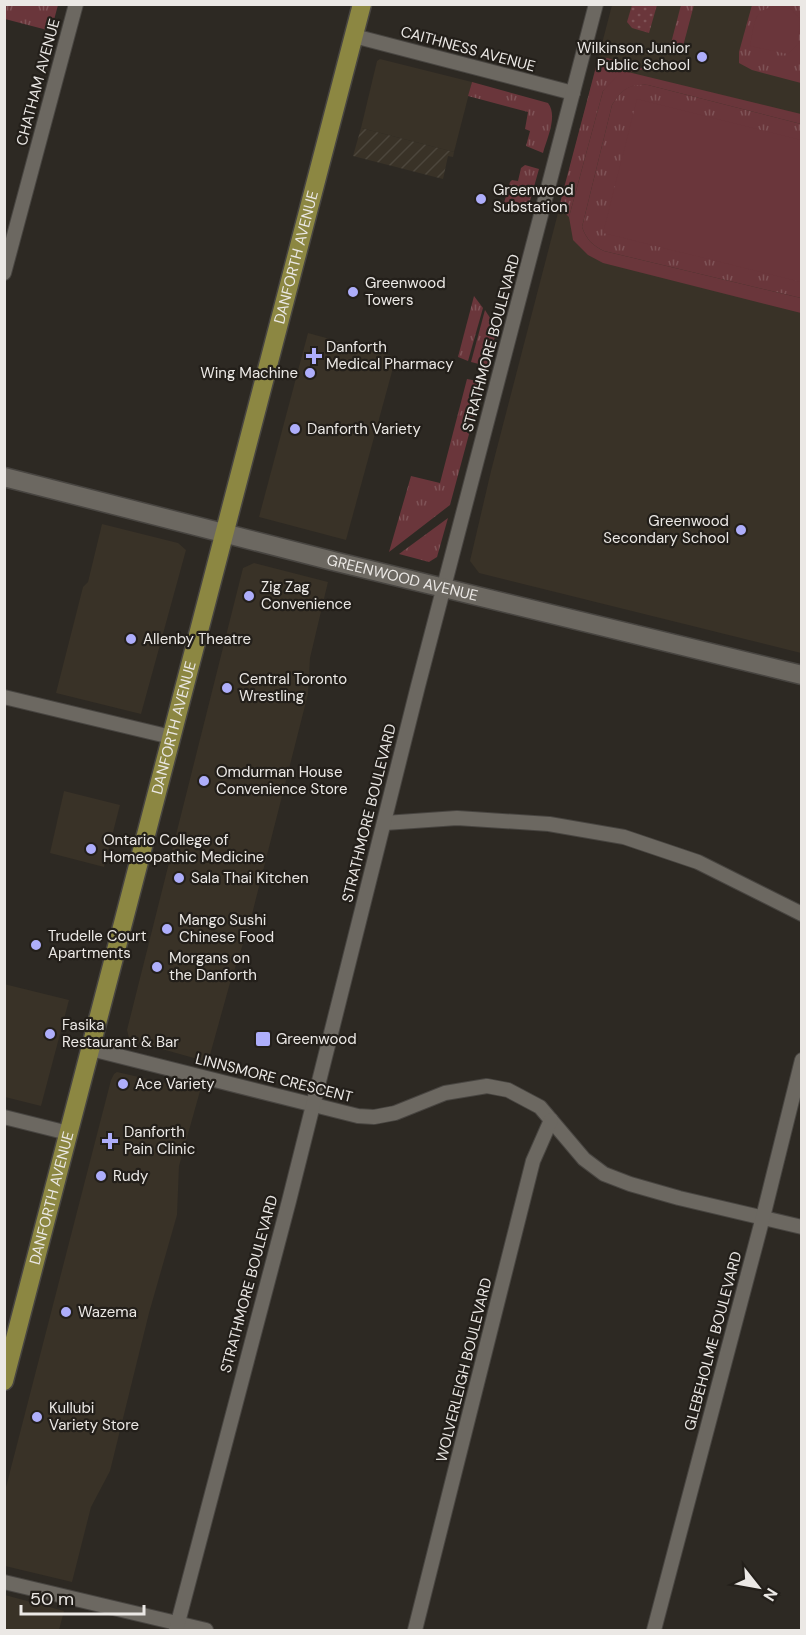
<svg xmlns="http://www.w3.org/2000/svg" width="806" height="1635" font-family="'DM Sans',sans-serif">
	<defs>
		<pattern id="industrial-furrows" width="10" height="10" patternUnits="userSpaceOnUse" patternTransform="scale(1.5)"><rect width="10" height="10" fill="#393227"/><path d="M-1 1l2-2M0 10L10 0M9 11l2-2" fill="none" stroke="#4c463c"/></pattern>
		<pattern id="grass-tufts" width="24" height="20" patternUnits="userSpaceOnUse" patternTransform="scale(1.5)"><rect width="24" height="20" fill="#6a363b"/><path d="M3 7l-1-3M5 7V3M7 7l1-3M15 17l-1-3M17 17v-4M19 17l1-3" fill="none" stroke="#7f5357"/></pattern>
		<pattern id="park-dots" width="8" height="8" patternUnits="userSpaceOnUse" patternTransform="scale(1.5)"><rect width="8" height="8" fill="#6a363b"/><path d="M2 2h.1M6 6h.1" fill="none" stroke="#7f5357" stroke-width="1.8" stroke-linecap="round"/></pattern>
	</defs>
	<rect width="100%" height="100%" fill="#2d2923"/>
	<g fill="#393227">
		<polygon points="612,5 801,5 801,653 479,573 470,561 491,471"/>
		<polygon points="380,59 472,82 454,152 361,128 377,61"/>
		<polygon points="308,333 396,357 346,540 259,517"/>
		<polygon points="102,524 178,543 186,550 141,714 56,693 83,587 88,582"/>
		<polygon points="254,563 328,582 310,658 308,694 249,926 230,983 208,1062 137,1042 129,1038 127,1030 243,568"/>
		<polygon points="64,791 120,805 104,867 50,853"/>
		<polygon points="4,984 69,1000 41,1106 5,1097"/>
		<polygon points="117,1072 200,1091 179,1166 177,1215 149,1313 110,1471 91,1507 72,1582 5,1566 5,1491 111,1080 114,1074"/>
		<polygon points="5,1595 64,1611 59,1630 5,1630"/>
	</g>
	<polygon fill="url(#industrial-furrows)" points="361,128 454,152 453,157 448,156 443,179 353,156"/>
	<g fill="url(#grass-tufts)">
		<polygon points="4,5 55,4 58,5 51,31 5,19"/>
		<polygon points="681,5 694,5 682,50 670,47"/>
		<polygon points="752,5 801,5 801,83 752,70 739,63 739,52"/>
		<polygon points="607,58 646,69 628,72 603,91 569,217 559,207 597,63"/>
		<path d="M472 82 548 103C558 116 547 138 543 153L526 146 530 131 525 129 528 112 468 96Z"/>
		<path d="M638 84 648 85 801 124V298L604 251C593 246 586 239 582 227L612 105C619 93 625 87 638 84Z"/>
		<polygon points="525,165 539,169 528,208 504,203 510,182 512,180 518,181 521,168"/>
		<polygon points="474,296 483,308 468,361 458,357"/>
		<polygon points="485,310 497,329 487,366 471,362"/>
		<polygon points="467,379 483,382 450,505 389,552 411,476 440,483"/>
		<polygon points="448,518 437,557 429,562 399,554"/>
	</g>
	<polygon fill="url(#park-dots)" points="632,5 657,5 649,33 632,28 627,22"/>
	<g fill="#6a363b">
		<path d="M779 6 791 9 800 19 798 44 788 54 750 46C755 24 752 8 779 6Z"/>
		<path d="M628 72 801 114V124L648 85C630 83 621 90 612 105L582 227C586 239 593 246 604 251L801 298V313L603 263 588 255 573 240 569 217 603 91 618 75Z"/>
		<polygon points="637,99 801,140 801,282 603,233"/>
	</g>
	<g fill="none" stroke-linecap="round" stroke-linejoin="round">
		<defs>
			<g id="street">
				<polyline points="354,36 573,93"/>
				<polyline points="4,273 76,4"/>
				<polyline points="4,697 171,737"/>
				<polyline points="385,823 457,818 549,824 624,837 698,862 802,914"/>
				<polyline points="91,1049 358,1116 374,1117 395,1113 445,1093 487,1086 508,1090 540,1107 584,1159 604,1174 630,1184 679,1198 802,1227"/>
				<polyline points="4,1117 68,1133"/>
				<polyline points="4,1582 206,1630"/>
				<polyline points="176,1630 289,1201 418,686 596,4"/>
				<polyline points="415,1630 533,1161 551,1120"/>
				<polyline points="654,1630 763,1217 802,1060"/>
			</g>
			<g id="secondary">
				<path id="s1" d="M4 477 333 561 802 675"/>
			</g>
			<g id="primary">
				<path id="s2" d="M4 1381 362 4"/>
			</g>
		</defs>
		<use href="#street" stroke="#484541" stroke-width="16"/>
		<use href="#secondary" stroke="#484541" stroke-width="21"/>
		<use href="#primary" stroke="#484541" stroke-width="21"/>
		<use href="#street" stroke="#6c6861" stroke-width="14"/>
		<use href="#secondary" stroke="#6c6861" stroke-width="18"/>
		<use href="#primary" stroke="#8c8742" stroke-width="18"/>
	</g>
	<g fill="#aeaefb" stroke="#231f1a" stroke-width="2">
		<circle cx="702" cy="57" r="6"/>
		<circle cx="481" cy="199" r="6"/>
		<circle cx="353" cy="292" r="6"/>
		<path d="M311 347h6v6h6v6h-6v6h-6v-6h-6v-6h6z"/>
		<circle cx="310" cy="373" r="6"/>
		<circle cx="295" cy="429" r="6"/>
		<circle cx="741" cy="530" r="6"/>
		<circle cx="249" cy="596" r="6"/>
		<circle cx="131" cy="639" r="6"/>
		<circle cx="227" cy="688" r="6"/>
		<circle cx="204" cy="781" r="6"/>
		<circle cx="91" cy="849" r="6"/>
		<circle cx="179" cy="878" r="6"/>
		<circle cx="167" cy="929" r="6"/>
		<circle cx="36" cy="945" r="6"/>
		<circle cx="157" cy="967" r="6"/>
		<circle cx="50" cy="1034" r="6"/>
		<rect x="255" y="1031" width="16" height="16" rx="3"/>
		<circle cx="123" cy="1084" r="6"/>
		<path d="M107 1132h6v6h6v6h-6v6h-6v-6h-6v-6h6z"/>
		<circle cx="101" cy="1176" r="6"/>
		<circle cx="66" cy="1312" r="6"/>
		<circle cx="37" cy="1417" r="6"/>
	</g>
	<g text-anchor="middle" stroke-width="4.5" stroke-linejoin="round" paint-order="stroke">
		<g font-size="15" fill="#ebe8e5" stroke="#231f1a" text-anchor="start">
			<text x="690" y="53" text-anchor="end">Wilkinson Junior<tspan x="690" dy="17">Public School</tspan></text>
			<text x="493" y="195">Greenwood<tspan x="493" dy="17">Substation</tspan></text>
			<text x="365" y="288">Greenwood<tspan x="365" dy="17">Towers</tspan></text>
			<text x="326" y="352">Danforth<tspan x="326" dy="17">Medical Pharmacy</tspan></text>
			<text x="298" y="378" text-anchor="end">Wing Machine</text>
			<text x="307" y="434">Danforth Variety</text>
			<text x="729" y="526" text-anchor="end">Greenwood<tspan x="729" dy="17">Secondary School</tspan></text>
			<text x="261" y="592">Zig Zag<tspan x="261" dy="17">Convenience</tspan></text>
			<text x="143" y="644">Allenby Theatre</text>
			<text x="239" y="684">Central Toronto<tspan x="239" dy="17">Wrestling</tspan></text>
			<text x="216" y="777">Omdurman House<tspan x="216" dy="17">Convenience Store</tspan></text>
			<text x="103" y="845">Ontario College of<tspan x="103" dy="17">Homeopathic Medicine</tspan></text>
			<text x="191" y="883">Sala Thai Kitchen</text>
			<text x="179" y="925">Mango Sushi<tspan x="179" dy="17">Chinese Food</tspan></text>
			<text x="48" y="941">Trudelle Court<tspan x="48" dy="17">Apartments</tspan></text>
			<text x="169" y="963">Morgans on<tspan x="169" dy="17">the Danforth</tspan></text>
			<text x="62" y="1030">Fasika<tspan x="62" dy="17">Restaurant &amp; Bar</tspan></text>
			<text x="276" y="1044">Greenwood</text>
			<text x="135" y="1089">Ace Variety</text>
			<text x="124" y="1137">Danforth<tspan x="124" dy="17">Pain Clinic</tspan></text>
			<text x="113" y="1181">Rudy</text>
			<text x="78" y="1317">Wazema</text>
			<text x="49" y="1413">Kullubi<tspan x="49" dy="17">Variety Store</tspan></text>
		</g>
		<g font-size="15" fill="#ebe8e5" stroke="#231f1a">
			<text transform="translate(468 49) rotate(15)" y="5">CAITHNESS AVENUE</text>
			<text transform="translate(38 82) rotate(-75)" y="5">CHATHAM AVENUE</text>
			<text dy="5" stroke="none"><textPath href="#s2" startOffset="1161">DANFORTH AVENUE</textPath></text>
			<text transform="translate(491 343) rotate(-75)" y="5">STRATHMORE BOULEVARD</text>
			<text dy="5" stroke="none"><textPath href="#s1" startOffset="411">GREENWOOD AVENUE</textPath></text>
			<text dy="5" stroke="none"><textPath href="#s2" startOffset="675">DANFORTH AVENUE</textPath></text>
			<text transform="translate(369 813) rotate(-76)" y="5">STRATHMORE BOULEVARD</text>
			<text transform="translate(274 1078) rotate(14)" y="5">LINNSMORE CRESCENT</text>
			<text dy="5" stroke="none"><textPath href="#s2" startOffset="189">DANFORTH AVENUE</textPath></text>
			<text transform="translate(249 1284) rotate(-75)" y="5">STRATHMORE BOULEVARD</text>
			<text transform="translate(713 1341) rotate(-75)" y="5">GLEBEHOLME BOULEVARD</text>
			<text transform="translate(464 1370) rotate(-76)" y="5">WOLVERLEIGH BOULEVARD</text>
		</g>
	</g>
	<rect width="806" height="1635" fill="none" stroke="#ebe8e5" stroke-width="12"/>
	<g transform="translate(758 1587) rotate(121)" stroke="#231f1a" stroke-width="4.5" paint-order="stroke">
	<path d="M0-4.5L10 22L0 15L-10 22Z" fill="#ebe8e5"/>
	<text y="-9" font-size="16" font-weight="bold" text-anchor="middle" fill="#ebe8e5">N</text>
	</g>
	<path d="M21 1605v9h123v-9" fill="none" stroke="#ebe8e5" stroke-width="3"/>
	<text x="30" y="1605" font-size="18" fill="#ebe8e5" stroke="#231f1a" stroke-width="4.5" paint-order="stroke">50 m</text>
</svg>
